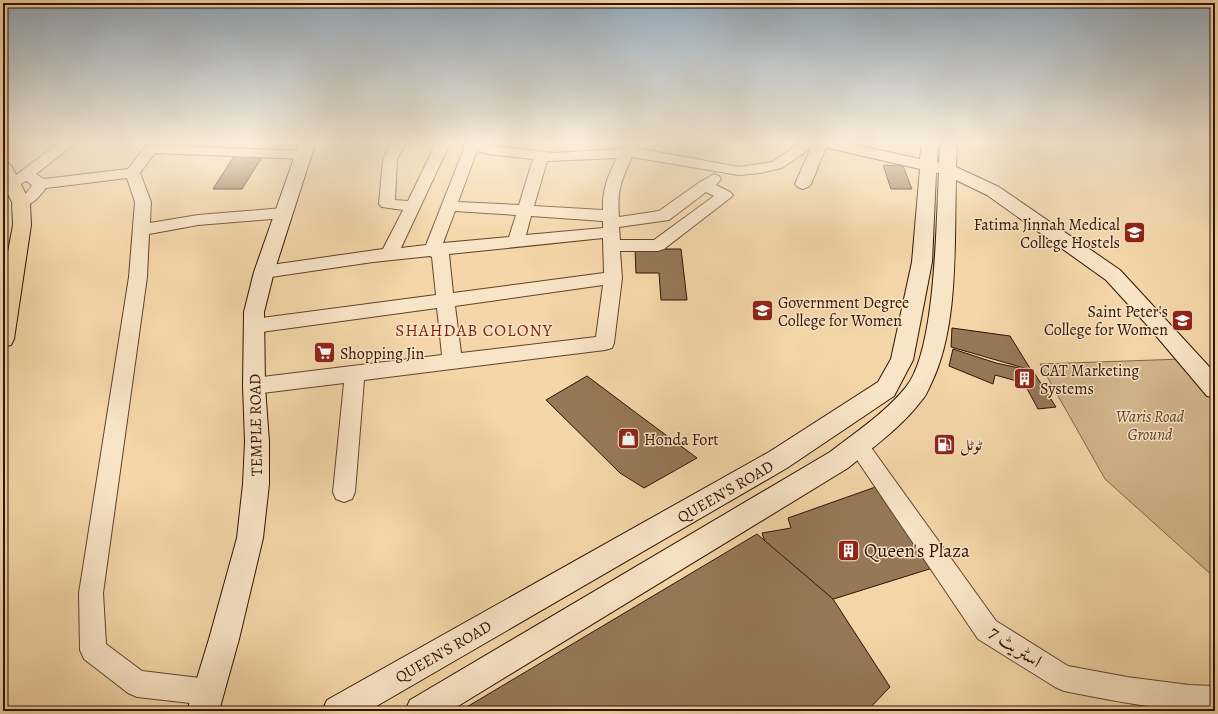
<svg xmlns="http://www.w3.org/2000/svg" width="1218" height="714" font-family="Alegreya,Amiri,serif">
	<rect width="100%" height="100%" fill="#f4d6a8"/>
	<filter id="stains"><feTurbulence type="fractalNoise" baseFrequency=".005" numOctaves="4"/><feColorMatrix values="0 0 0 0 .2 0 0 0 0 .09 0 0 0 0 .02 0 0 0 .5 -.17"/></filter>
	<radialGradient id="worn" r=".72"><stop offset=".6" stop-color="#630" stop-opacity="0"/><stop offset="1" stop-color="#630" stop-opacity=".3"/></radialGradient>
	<polygon fill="#d3b58c" stroke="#826446" points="1183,359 1215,399 1215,578 1105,479 1040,364"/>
	<g fill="#967858" stroke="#301201">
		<polygon points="236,153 264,154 242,189 213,189"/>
		<polygon points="883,165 903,166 912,189 891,189"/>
		<polygon points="635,249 681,249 687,300 661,300 659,273 636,273"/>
		<polygon points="952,328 1010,336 1031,370 951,347"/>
		<polygon points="953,349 996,363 1033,371 1056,407 1038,409 1024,383 995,375 993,384 949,366"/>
		<polygon points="587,376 647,421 697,458 644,488 620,473 546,400"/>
		<polygon points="884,484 939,566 824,602 819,589 784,598 762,533 791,528 788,518"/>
		<polygon points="757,534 833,599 890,687 867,711 460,711"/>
	</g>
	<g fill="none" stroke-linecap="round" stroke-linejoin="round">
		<defs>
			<g id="street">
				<path d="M62 141H78L36 174 44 179 128 169 146 146 151 145 303 151 308 152 310 155 308 158 303 159 155 153 140 173 151 202 150 223 198 215 283 208 289 209 291 213 289 217 283 218 198 225 149 234 147 277 103 593 106 644 142 671 208 679 217 683 221 692 217 701 208 705 137 697 128 693 84 659 80 650 79 593 129 277 135 202 127 178 46 188C38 198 30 209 16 205L13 202 16 199 25 195 32 185 26 181 17 186 12 184 9 181 12 178Z"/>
				<path d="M393 141H407L397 159 395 200 408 201 437 141H451L401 248 426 245 465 146 461 144 459 141H478L491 146 554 153 621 149 625 141H639L636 148 739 167 772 162 803 141H827L828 142 811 184 808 187 803 189 798 187 795 184 811 148 782 168 760 173 739 175 632 157C621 181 617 189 619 217L659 211 700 182 714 174 719 176 721 179 716 185 730 192 733 195 730 198 664 249 658 251H620L622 278 614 343 612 348 605 350 364 380 355 492 352 499 344 502 336 499 333 492 344 383 254 394 247 392 244 386 247 380 254 378 442 355 437 308 254 333 248 331 245 326 248 321 254 319 436 295 432 257 430 256 373 262 264 278 258 276 255 272 258 268 264 266 383 249 403 210 382 207 379 204 383 159ZM477 151 488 154 533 159 519 205 458 202ZM617 158C608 176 602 189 603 210L534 206 547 161ZM706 192 714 196 654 240H620L619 227 669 220ZM455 211 516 215 509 237 443 243ZM531 216 603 221V228L526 235ZM603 238 604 273 453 293 449 254ZM603 285 596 337 461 353 455 306Z"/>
				<path d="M858 436 865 439 996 621 1068 666 1127 677 1189 685 1215 686V711C1164 711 1114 701 1064 691L1055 687 978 639 851 451 848 445 851 439Z"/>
			</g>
			<g id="secondary">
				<polygon points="300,141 316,141 274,272 264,312 265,386 269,442 269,484 263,538 239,639 219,711 187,711 209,639 237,538 243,484 245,442 243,386 244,312 254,272"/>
				<path d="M809 141H838L920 159 922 141H938L937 162 939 163 941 141H957L956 167 999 187 1120 270 1215 373V398L1207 396 1147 325 1106 280 987 195 956 180C954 244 959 327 931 384 928 390 926 396 922 400 902 427 873 447 848 468L450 711H405L410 700 830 452C856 432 885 413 906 387 936 350 936 223 939 173H936L932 262 913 360 894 396 787 468 368 711H322L327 700 769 452 878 382 891 359 912 262 920 169 811 144Z"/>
			</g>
			<polygon id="primary" points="3,162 9,163 12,167 30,202 31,225 14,339 11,345 3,347 3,279 13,225 12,202 3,184"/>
		</defs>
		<use href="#street" stroke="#61432b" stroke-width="2"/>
		<use href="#secondary" stroke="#301201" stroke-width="2"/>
		<use href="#primary" stroke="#301201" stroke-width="2"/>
		<use href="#street" fill="#f8e4c6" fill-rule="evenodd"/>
		<use href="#secondary" fill="#f8e4c6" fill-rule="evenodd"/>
		<use href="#primary" fill="#f4d6a8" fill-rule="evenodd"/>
	</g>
	<linearGradient id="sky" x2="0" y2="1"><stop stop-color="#92a7b8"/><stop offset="0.59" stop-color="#faedd8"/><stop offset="1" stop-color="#faedd8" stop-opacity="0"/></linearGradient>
	<rect width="1218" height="241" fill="url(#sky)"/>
	<defs>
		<symbol id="university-square" viewBox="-11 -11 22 22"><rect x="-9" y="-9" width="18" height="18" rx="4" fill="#8f2418" stroke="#f8e4c6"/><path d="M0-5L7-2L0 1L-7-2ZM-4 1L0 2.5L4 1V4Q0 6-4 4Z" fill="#fff"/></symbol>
		<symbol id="school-square" viewBox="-11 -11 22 22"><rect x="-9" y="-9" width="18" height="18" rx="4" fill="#8f2418" stroke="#f8e4c6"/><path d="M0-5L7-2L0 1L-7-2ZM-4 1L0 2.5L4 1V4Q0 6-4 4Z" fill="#fff"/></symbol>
		<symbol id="supermarket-square" viewBox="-11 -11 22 22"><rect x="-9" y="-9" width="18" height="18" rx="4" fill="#8f2418" stroke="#f8e4c6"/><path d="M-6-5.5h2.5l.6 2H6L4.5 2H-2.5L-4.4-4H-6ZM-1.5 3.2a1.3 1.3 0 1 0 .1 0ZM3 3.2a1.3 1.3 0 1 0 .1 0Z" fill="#fff"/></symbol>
		<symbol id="building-square" viewBox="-11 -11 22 22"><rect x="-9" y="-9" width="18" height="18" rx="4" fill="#8f2418" stroke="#f8e4c6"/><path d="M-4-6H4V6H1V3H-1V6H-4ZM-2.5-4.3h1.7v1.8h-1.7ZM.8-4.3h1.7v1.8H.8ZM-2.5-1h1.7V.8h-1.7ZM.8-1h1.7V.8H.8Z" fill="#fff"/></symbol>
		<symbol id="shop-square" viewBox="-11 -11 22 22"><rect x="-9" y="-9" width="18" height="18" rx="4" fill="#8f2418" stroke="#f8e4c6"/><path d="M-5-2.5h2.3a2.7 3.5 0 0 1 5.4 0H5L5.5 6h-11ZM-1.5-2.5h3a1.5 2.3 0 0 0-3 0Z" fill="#fff"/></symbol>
		<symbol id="fuel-square" viewBox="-11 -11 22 22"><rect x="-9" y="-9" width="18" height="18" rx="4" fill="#8f2418" stroke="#f8e4c6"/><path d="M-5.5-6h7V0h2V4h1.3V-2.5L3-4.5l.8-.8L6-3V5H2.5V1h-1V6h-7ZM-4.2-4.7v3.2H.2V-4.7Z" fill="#fff"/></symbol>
	</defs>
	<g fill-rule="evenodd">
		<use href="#university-square" x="1122" y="220" width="25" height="25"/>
		<use href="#school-square" x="750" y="298" width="25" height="25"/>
		<use href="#university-square" x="1170" y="308" width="25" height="25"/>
		<use href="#supermarket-square" x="312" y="340" width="25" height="25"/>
		<use href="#building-square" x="1012" y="366" width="25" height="25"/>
		<use href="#shop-square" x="616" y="426" width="25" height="25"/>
		<use href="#fuel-square" x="932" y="432" width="25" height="25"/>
		<use href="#building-square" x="836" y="538" width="25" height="25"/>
	</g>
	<g text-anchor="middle" stroke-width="3" stroke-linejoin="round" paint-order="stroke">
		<g font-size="16" fill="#301201" stroke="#f8e4c6" text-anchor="start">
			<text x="1120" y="230" text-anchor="end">Fatima Jinnah Medical<tspan x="1120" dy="18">College Hostels</tspan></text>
			<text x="778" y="308">Government Degree<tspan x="778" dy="18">College for Women</tspan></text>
			<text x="1168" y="317" text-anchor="end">Saint Peter's<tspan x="1168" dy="18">College for Women</tspan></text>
			<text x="340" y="359">Shopping Jin</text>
			<text x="1040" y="376">CAT Marketing<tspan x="1040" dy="18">Systems</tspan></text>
			<text x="644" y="445">Honda Fort</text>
			<text x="960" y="450">ٹوٹل</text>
		</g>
		<g font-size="16" font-style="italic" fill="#61432b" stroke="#f8e4c6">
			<text x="1150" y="422">Waris Road<tspan x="1150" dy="18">Ground</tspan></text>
		</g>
		<g font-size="16" fill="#301201" stroke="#f8e4c6">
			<text transform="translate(255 425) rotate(-91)" y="6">TEMPLE ROAD</text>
			<text transform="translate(725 491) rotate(-30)" y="6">QUEEN'S ROAD</text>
			<text transform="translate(443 651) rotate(-30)" y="6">QUEEN'S ROAD</text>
		</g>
		<g font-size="17" letter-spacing="1" fill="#7a1f14" stroke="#f8e4c6">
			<text x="474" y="336">SHAHDAB COLONY</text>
		</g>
		<g font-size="19" fill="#301201" stroke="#f8e4c6" text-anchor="start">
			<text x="864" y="557">Queen's Plaza</text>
		</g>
		<g font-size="19" fill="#301201" stroke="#f8e4c6">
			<text transform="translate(1016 646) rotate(34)" y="7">اسٹریٹ 7</text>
		</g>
	</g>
	<rect width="1218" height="714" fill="none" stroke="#f4d6a8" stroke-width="16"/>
	<rect x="4" y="4" width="1210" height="706" fill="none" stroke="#301201" stroke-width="2"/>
	<rect x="8" y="8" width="1202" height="698" fill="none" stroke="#301201"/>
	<rect width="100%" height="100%" filter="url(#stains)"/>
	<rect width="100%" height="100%" fill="url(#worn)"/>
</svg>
